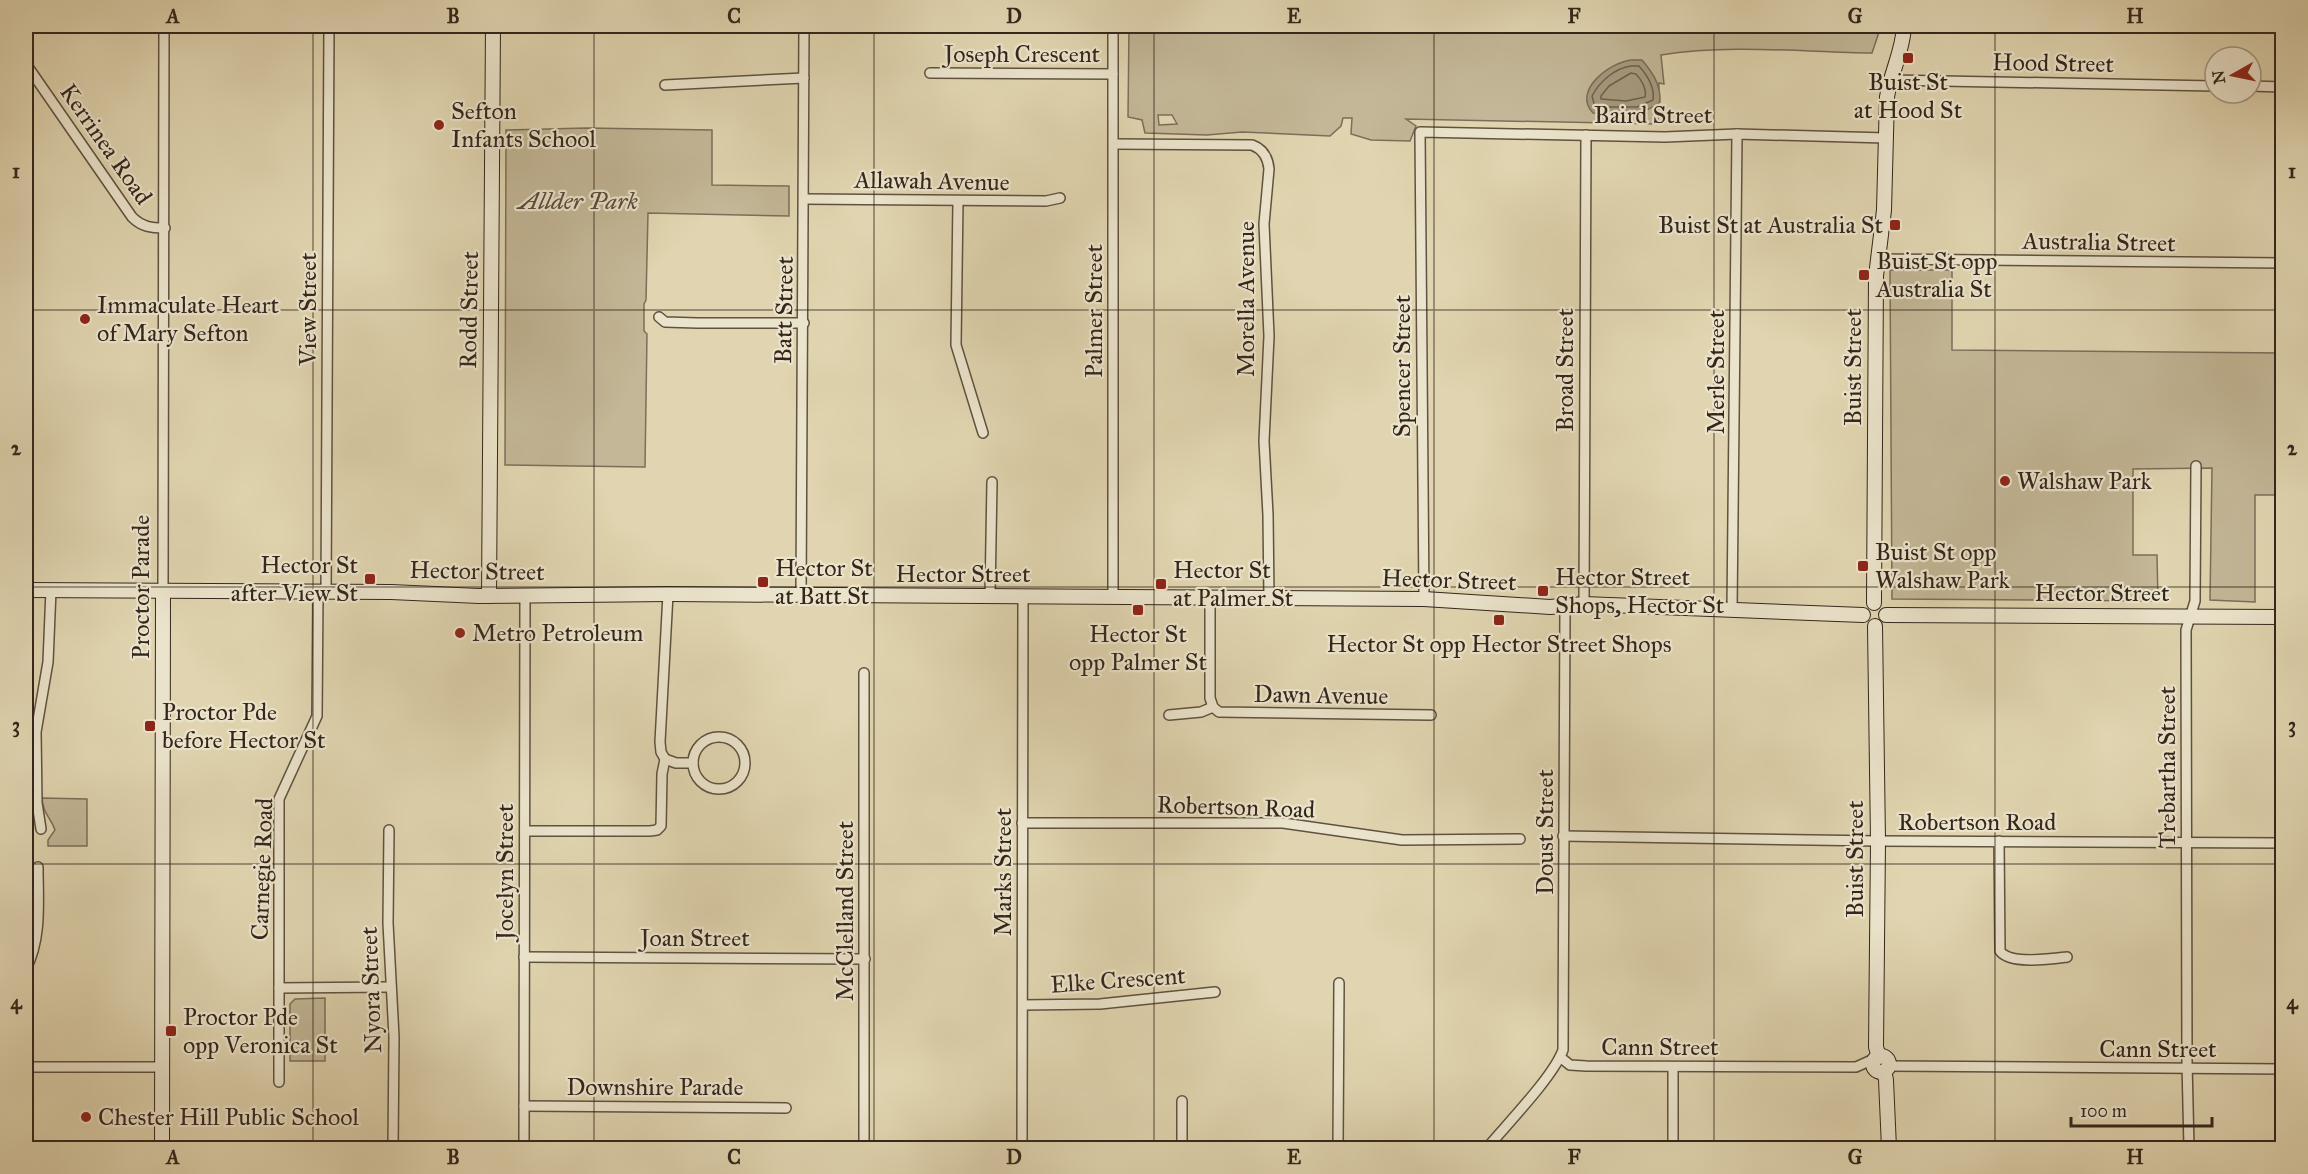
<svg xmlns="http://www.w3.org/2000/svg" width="2308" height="1174" font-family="'IM FELL Great Primer',serif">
	<rect width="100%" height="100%" fill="#e0d5b0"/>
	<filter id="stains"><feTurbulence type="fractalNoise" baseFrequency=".00333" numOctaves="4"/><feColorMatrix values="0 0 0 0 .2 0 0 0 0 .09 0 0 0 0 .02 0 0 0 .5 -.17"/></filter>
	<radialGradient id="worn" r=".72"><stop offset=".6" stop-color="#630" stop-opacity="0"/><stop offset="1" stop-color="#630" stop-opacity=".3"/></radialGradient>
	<g fill="#c3b797" stroke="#7c6e5a" stroke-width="1.5" fill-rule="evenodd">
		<path d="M1129 26H1881L1872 53C1802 52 1730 44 1661 55L1664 84 1659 83 1658 124 1406 119 1416 126 1410 141 1371 140 1351 134 1352 118H1343L1341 126 1330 136 1242 132 1207 135 1145 133 1142 120 1128 117ZM1158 115H1172L1177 124 1159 125Z"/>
		<polygon points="586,128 712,130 712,185 789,186 789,216 648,213 646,300 644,304 644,331 647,334 645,467 505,465 506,130"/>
		<polygon points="1890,270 1952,270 1952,350 2282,353 2282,495 2255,495 2255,602 2210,600 2212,468 2133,469 2133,555 2157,555 2158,601 1892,599"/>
		<path d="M42 798 87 799V846H48V840L55 830C51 818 43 814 42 798Z"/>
		<polygon points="325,998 325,1061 290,1061 290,1004 295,999"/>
	</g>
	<path fill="#a69a7e" stroke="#786c57" stroke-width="1.5" d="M1631 60H1642C1653 73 1661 85 1660 102 1641 118 1617 114 1593 113 1572 91 1609 63 1631 60Z"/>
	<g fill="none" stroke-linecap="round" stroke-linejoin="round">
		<g stroke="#6d604d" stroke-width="1.5">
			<path d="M1631 66H1639C1647 75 1655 87 1653 100L1637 107H1595L1592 96C1599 82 1615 68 1631 66Z"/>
			<path d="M1631 73 1636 74C1641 79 1647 89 1645 97L1626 101 1601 99V96L1609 86Z"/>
		</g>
		<defs>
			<g id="street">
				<path d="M26 64 132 217C142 227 151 228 165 228"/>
				<polyline points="930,73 1113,74"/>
				<polyline points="1890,80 2215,86"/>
				<polyline points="665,85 804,78"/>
				<polyline points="2251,86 2282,87"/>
				<path d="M1114 144 1252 145C1263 149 1268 158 1269 169L1264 224 1269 336 1264 441 1268 515 1269 599"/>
				<polyline points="804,199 1046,201 1060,198"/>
				<polyline points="958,201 956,345 983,433"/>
				<polyline points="1878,259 2282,263"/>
				<polyline points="659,317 665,322 697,323 804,323"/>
				<polyline points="163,591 164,26"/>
				<polyline points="326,593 329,26"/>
				<polyline points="801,596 804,26"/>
				<polyline points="990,596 992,482"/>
				<polyline points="1113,597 1113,26"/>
				<polyline points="1210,598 1210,698 1213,707 1219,712 1431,715"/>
				<polyline points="1424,599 1420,132 1665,137 1737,134 1886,138"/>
				<polyline points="1584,604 1586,135"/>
				<polyline points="1732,610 1737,134"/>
				<polyline points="1169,715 1201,712 1213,707"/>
				<circle cx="719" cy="763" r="26"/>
				<polyline points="665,759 676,763 693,763"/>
				<polyline points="1022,823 1283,823 1402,840 1520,839"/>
				<polyline points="41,829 37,803 36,732 48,662 51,590"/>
				<polyline points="389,830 388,923 394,1037 393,1148"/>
				<polyline points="525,831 650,831 657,830 661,826 662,774 665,759 661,752 660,742 668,594"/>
				<polyline points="1563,836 1878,841 2282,843"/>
				<path d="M1999 841 2000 951C2010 965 2051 959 2067 957"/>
				<polyline points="524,957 865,959"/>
				<path d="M26 969C42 938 38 901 38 867"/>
				<polyline points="279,988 390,987"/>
				<polyline points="1023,1005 1100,1004 1215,992"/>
				<polyline points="1560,1057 1570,1065 1586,1066 1856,1067 1876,1058"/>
				<polyline points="1889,1066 2282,1069"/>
				<polyline points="26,1067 162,1067"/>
				<polyline points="279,1082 279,799 317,716 318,593"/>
				<polyline points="524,1106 786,1108"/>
				<polyline points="524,1148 525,595"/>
				<polyline points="864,1148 864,673"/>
				<polyline points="1022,1148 1023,596"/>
				<polyline points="1182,1148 1182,1101"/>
				<polyline points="1338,1148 1339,983"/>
				<path d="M1487 1148C1507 1124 1553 1077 1563 1050L1565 607"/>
				<polyline points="1673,1148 1673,1067"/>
				<polyline points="2189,1148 2187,1063 2186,630 2195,601 2196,466"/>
			</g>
			<g id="secondary">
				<polyline points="26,590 391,592 479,596 668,594 1424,599 1550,607 1584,604 1863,615"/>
				<polyline points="489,596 493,26"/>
				<path d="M1874 603 1876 276 1884 210 1887 97C1891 72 1903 51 1904 26"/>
				<polyline points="1886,615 2282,617"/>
				<polyline points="1875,626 1878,841 1876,1047 1879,1057"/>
				<circle cx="1881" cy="1064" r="8"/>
				<polyline points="1884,1071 1886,1080 1889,1148"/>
				<polyline points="162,1148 163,591"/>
			</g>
		</defs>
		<use href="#street" stroke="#5f5241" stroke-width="12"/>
		<use href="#secondary" stroke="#34261c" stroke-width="16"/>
		<use href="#street" stroke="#ebe4cc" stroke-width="9"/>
		<use href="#secondary" stroke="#ebe4cc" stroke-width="14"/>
	</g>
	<path fill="none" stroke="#34261c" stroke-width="1.5" stroke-opacity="0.55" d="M313 26V1148M594 26V1148M874 26V1148M1154 26V1148M1434 26V1148M1714 26V1148M1995 26V1148M26 310H2282M26 587H2282M26 864H2282"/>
	<g fill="#8f2418" stroke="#ebe4cc" stroke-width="2">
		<rect x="1902" y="52" width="12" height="12" rx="3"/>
		<circle cx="439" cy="125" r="6"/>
		<rect x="1889" y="219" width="12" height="12" rx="3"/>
		<rect x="1858" y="269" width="12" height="12" rx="3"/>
		<circle cx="85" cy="319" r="6"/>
		<circle cx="2005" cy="481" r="6"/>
		<rect x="1857" y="560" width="12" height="12" rx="3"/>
		<rect x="364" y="573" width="12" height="12" rx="3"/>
		<rect x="757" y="576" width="12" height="12" rx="3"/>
		<rect x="1155" y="578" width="12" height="12" rx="3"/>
		<rect x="1537" y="585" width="12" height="12" rx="3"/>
		<rect x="1132" y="604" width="12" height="12" rx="3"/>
		<rect x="1493" y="614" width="12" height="12" rx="3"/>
		<circle cx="460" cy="633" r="6"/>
		<rect x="144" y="720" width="12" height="12" rx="3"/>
		<rect x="165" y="1025" width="12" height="12" rx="3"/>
		<circle cx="86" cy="1117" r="6"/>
	</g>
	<g text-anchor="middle" stroke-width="4.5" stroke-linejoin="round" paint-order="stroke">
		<g font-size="24" fill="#34261c" stroke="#ebe4cc">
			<text x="1022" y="62">Joseph Crescent</text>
			<text transform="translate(2053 63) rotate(1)" y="8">Hood Street</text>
			<text x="1653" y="123">Baird Street</text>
			<text transform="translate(106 144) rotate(55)" y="8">Kerrinea Road</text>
			<text transform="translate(932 181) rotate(1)" y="8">Allawah Avenue</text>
			<text transform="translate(2099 242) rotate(1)" y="8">Australia Street</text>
			<text transform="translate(1246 299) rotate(-90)" y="8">Morella Avenue</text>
			<text transform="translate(308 309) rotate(-90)" y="8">View Street</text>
			<text transform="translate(469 310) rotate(-89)" y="8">Rodd Street</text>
			<text transform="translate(784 310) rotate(-89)" y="8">Batt Street</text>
			<text transform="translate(1094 311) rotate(-90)" y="8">Palmer Street</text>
			<text transform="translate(1402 366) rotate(-90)" y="8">Spencer Street</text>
			<text transform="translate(1853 367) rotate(-90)" y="8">Buist Street</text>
			<text transform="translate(1565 370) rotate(-90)" y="8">Broad Street</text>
			<text transform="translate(1716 372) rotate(-90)" y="8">Merle Street</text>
			<text transform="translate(477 571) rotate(1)" y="8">Hector Street</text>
			<text x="963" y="582">Hector Street</text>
			<text transform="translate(1449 580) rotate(2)" y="8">Hector Street</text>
			<text transform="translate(141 587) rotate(-90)" y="8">Proctor Parade</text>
			<text x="2102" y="601">Hector Street</text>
			<text transform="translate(1321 695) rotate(1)" y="8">Dawn Avenue</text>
			<text transform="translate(2167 767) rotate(-90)" y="8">Trebartha Street</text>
			<text transform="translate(1236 807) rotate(2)" y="8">Robertson Road</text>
			<text x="1977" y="830">Robertson Road</text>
			<text transform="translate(1545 832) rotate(-90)" y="8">Doust Street</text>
			<text transform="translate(1855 859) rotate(-90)" y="8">Buist Street</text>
			<text transform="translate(262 869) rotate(-88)" y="8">Carnegie Road</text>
			<text transform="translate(505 872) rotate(-90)" y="8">Jocelyn Street</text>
			<text transform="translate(1003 872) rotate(-90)" y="8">Marks Street</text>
			<text transform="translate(845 911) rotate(-90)" y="8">McClelland Street</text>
			<text x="695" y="946">Joan Street</text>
			<text transform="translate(1118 980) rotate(-4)" y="8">Elke Crescent</text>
			<text transform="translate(371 990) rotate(-92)" y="8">Nyora Street</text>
			<text x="1660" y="1055">Cann Street</text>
			<text x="2158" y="1057">Cann Street</text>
			<text x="655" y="1095">Downshire Parade</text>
		</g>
		<g font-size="24" fill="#34261c" stroke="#ebe4cc" text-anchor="start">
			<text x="1908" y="90" text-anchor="middle">Buist St<tspan x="1908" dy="28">at Hood St</tspan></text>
			<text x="451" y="119">Sefton<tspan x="451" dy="28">Infants School</tspan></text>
			<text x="1883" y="233" text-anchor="end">Buist St at Australia St</text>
			<text x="1876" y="269">Buist St opp<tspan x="1876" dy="28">Australia St</tspan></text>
			<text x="97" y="313">Immaculate Heart<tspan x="97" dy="28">of Mary Sefton</tspan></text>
			<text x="2017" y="489">Walshaw Park</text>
			<text x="1875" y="560">Buist St opp<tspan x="1875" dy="28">Walshaw Park</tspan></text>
			<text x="358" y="573" text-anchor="end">Hector St<tspan x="358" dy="28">after View St</tspan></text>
			<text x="775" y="576">Hector St<tspan x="775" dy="28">at Batt St</tspan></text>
			<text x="1173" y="578">Hector St<tspan x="1173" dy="28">at Palmer St</tspan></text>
			<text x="1555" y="585">Hector Street<tspan x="1555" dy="28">Shops, Hector St</tspan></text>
			<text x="472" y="641">Metro Petroleum</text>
			<text x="1138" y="642" text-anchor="middle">Hector St<tspan x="1138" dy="28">opp Palmer St</tspan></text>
			<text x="1499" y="652" text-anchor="middle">Hector St opp Hector Street Shops</text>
			<text x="162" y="720">Proctor Pde<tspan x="162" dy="28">before Hector St</tspan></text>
			<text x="183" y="1025">Proctor Pde<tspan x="183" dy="28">opp Veronica St</tspan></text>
			<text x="98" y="1125">Chester Hill Public School</text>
		</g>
		<g font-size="24" font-style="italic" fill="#584a3b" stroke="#ebe4cc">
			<text x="578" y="209">Allder Park</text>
		</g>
	</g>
	<rect width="2308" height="1174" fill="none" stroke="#e0d5b0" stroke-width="66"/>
	<g transform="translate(2233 75) rotate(261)"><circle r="28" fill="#ebe4cc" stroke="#a29886" stroke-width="1.5"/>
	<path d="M0-4.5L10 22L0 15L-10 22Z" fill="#8f2418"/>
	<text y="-9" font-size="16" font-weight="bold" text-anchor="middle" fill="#34261c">N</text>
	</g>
	<path d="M2071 1117v9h141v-9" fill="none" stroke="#34261c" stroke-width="3"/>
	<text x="2080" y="1117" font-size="18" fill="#34261c" stroke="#ebe4cc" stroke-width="4.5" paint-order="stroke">100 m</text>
	<rect x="33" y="33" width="2242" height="1108" fill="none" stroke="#34261c" stroke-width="2"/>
	<g font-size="20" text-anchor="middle" font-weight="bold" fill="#34261c">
		<text x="173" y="23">A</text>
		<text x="453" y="23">B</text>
		<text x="734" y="23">C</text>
		<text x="1014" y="23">D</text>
		<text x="1294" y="23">E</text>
		<text x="1574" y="23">F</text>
		<text x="1855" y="23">G</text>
		<text x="2135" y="23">H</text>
		<text x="16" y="178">1</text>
		<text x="2292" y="178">1</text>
		<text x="16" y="455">2</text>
		<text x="2292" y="455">2</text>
		<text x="16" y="732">3</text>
		<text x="2292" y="732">3</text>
		<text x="16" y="1009">4</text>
		<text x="2292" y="1009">4</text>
		<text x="173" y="1164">A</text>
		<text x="453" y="1164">B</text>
		<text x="734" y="1164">C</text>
		<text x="1014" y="1164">D</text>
		<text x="1294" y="1164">E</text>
		<text x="1574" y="1164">F</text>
		<text x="1855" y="1164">G</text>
		<text x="2135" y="1164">H</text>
	</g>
	<rect width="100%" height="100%" filter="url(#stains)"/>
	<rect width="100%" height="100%" fill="url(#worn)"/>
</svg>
